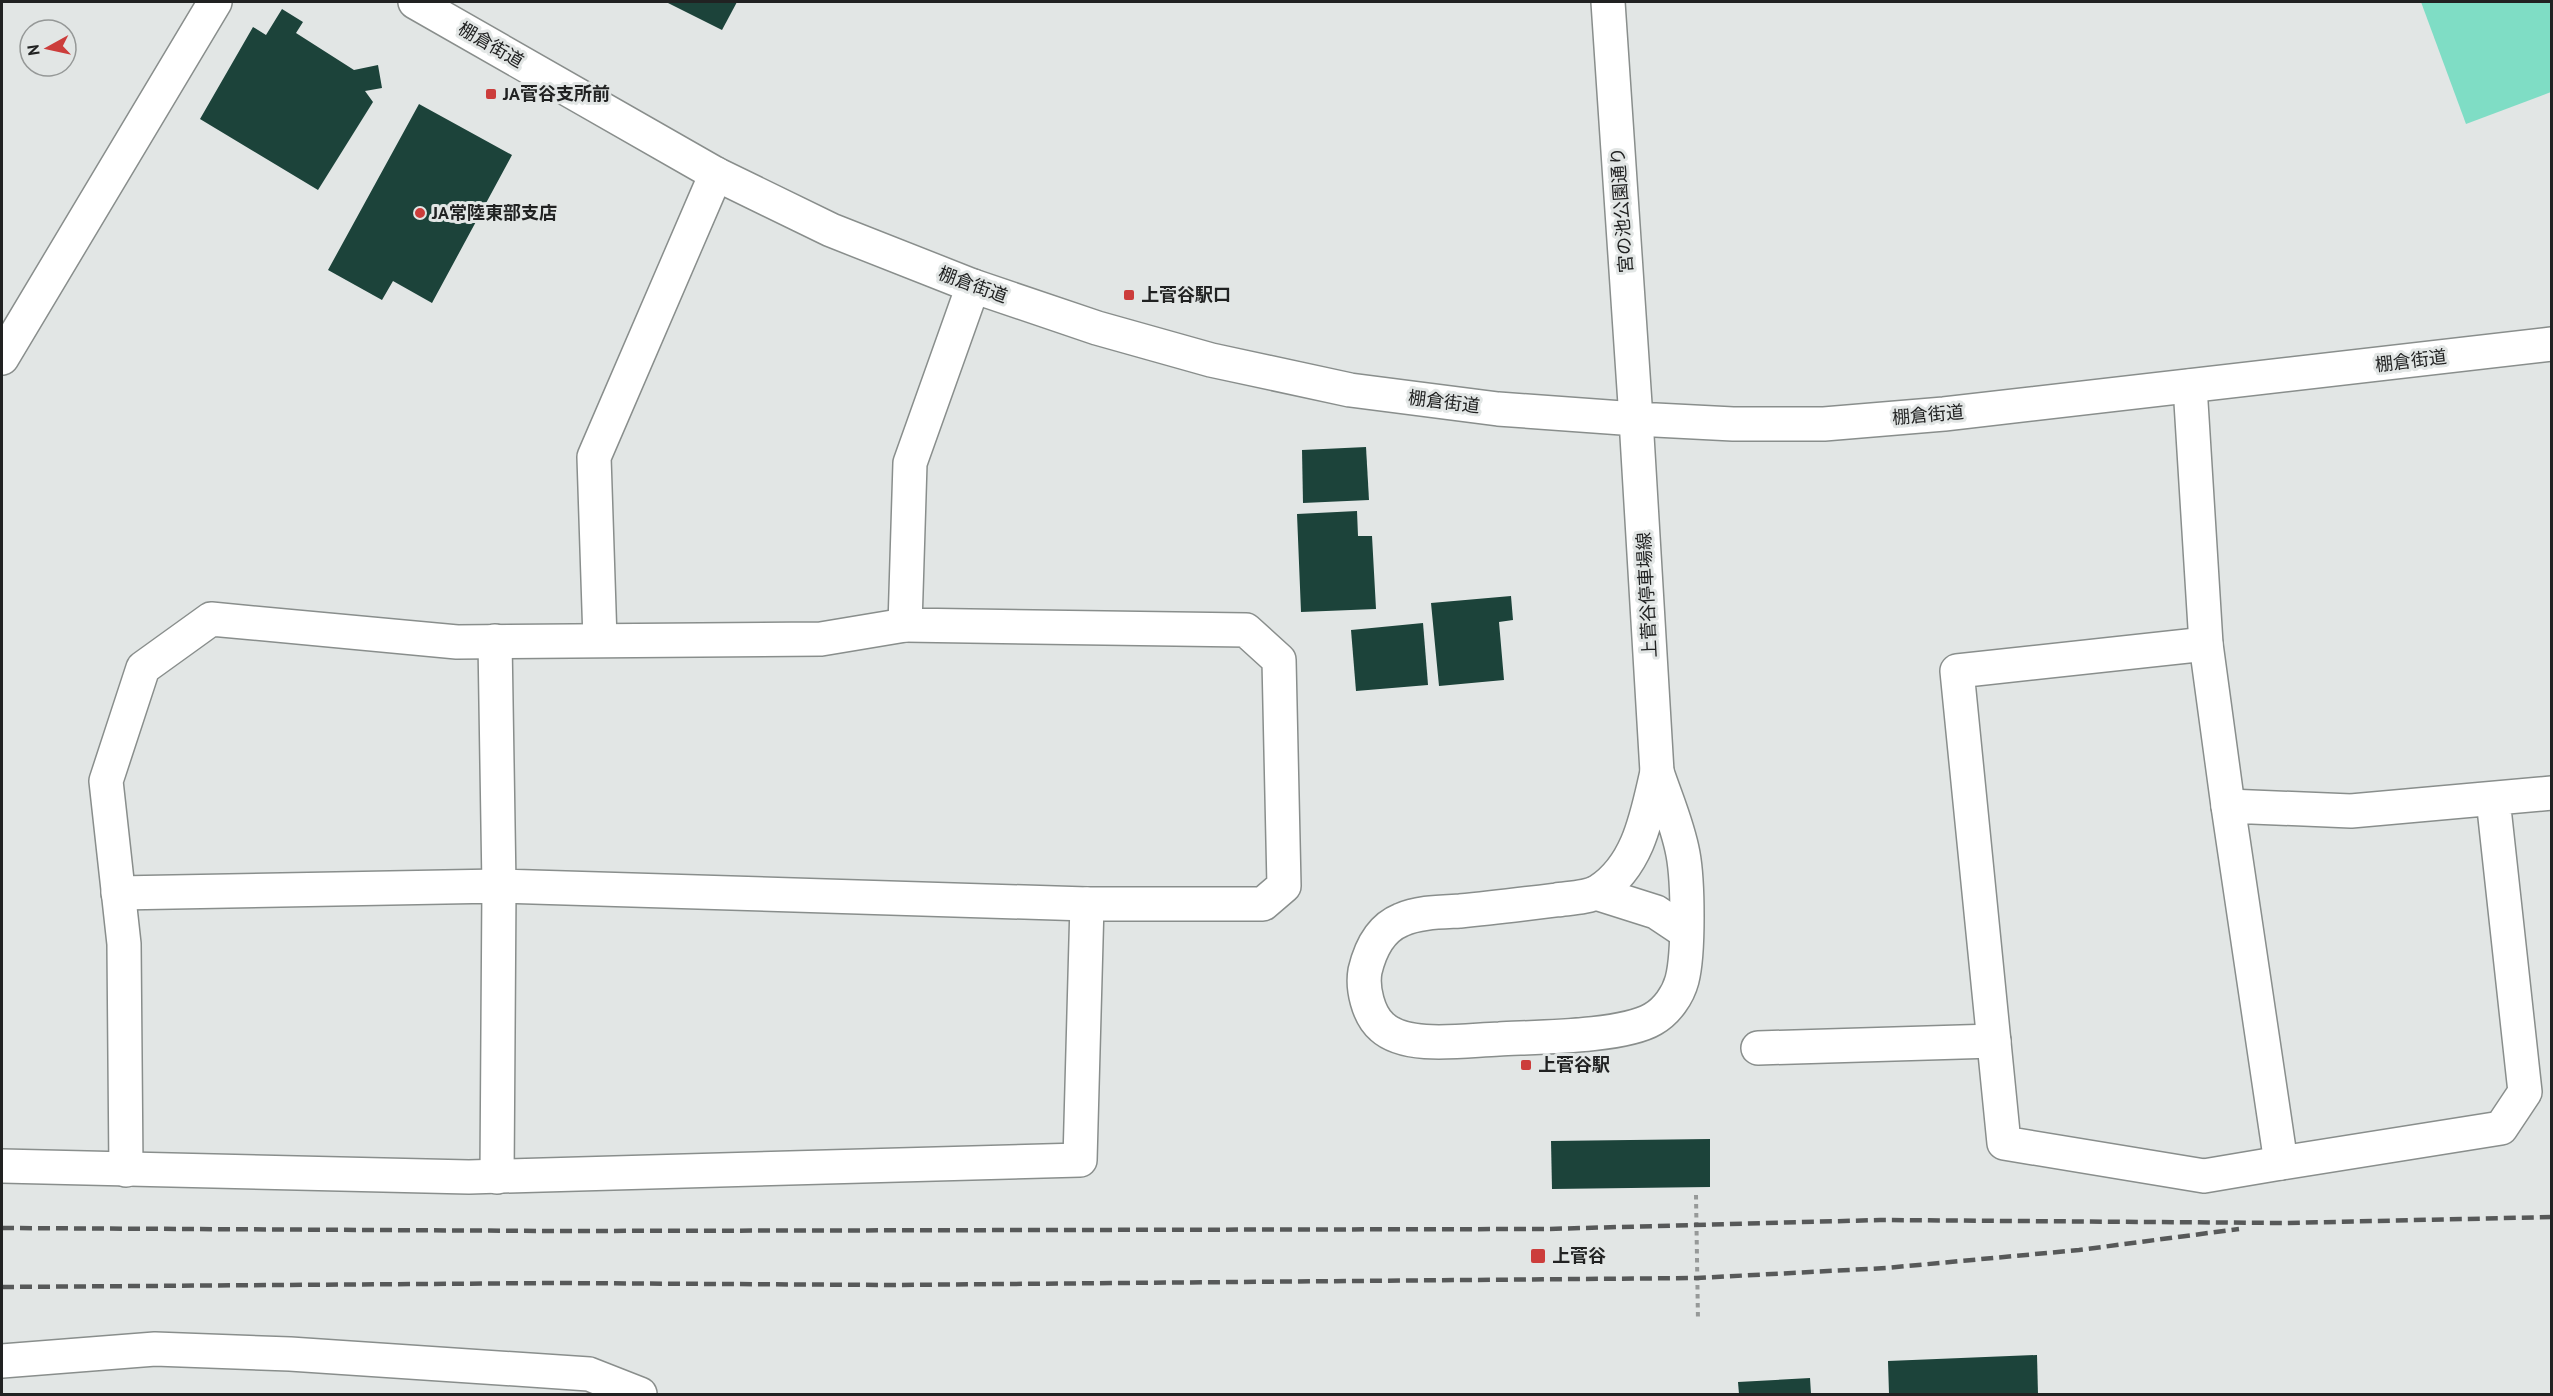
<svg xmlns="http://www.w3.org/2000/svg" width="2553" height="1396" font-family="'PT Sans','Noto Sans JP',sans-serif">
	<rect width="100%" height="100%" fill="#e2e6e5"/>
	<polygon fill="#7fddc5" points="2421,2 2551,2 2551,92 2466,124"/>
	<g fill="#1c433a">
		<polygon points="666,2 737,2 722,30"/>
		<polygon points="282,9 303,22 296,33 354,70 378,65 382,88 365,91 373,102 318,190 200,119 253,27 266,35"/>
		<polygon points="419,104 512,155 432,303 393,281 382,300 328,270"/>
		<polygon points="1366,447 1369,500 1303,503 1302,450"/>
		<polygon points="1357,511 1358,536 1372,536 1376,609 1301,612 1297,514"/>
		<polygon points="1511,596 1513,620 1499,622 1504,680 1439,686 1431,603"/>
		<polygon points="1423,623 1428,685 1356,691 1351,630"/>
		<polygon points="1710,1139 1710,1187 1552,1189 1551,1141"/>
		<polygon points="2037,1355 2038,1394 1889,1394 1888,1361"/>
		<polygon points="1810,1378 1811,1394 1739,1394 1738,1382"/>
	</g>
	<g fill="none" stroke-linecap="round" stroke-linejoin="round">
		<defs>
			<g id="minor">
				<polyline points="1608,2 1636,419 1733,424 1824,424 1944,414 2552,344"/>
				<polyline points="2,358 215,2"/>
				<polyline points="2190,386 2206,644 2228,806"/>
				<polyline points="600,640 594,457 716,174"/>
				<polyline points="495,641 499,886 1087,904"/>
				<polyline points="2206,644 1957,671 2004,1143 2204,1176 2281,1163"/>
				<path d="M1657 772C1666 799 1678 826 1683 854 1688 881 1689 953 1682 980 1678 995 1667 1011 1653 1019 1623 1037 1536 1037 1499 1039 1466 1040 1407 1050 1382 1027 1368 1015 1362 988 1365 971 1370 950 1379 929 1401 920 1418 912 1442 912 1460 911 1492 908 1524 904 1556 900 1569 898 1588 898 1599 891 1639 865 1647 815 1657 772Z"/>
				<polyline points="2493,799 2525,1092 2501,1128 2281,1163 2228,806 2351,811 2552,793"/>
				<polyline points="118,893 499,886 497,1177"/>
				<polyline points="1596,893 1656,912 1686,932"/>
				<polyline points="1758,1048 1994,1041"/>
				<polyline points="2,1166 469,1177 1080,1160 1087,904 1263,904 1284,886 1279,660 1246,630 905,625 910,463 973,286"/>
				<polyline points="126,1170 124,944 106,781 143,668 211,619 457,642 821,639 905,625"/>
				<polyline points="2,1361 155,1349 290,1354 589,1374 640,1394"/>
			</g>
			<polyline id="major" points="415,2 716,174 831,230 973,286 1097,328 1211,360 1350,390 1498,409 1636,419 1657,772"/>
		</defs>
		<use href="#minor" stroke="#898e8c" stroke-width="36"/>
		<use href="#major" stroke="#898e8c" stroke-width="36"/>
		<polyline stroke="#969998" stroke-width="4" stroke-dasharray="4.5 4.5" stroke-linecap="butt" points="1696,1195 1698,1321"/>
		<use href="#minor" stroke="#fff" stroke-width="33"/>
		<use href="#major" stroke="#fff" stroke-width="33"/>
		<g stroke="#575959" stroke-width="4.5" stroke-dasharray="12 6" stroke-linecap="butt">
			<polyline points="2,1228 559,1231 1546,1229 1880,1220 2286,1223 2552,1217"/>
			<polyline points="2,1287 557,1283 891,1285 1697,1278 1886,1268 2079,1250 2239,1229"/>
		</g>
	</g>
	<g fill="#cc3d3b" stroke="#e2e6e5" stroke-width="2">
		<rect x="485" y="88" width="12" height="12" rx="3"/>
		<circle cx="420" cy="213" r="6"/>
		<rect x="1123" y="289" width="12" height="12" rx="3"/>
		<rect x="1520" y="1059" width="12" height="12" rx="3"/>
		<rect x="1530" y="1248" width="16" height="16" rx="3"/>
	</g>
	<g text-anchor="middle" stroke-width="6" stroke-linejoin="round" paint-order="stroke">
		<g font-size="18" fill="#212222" stroke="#e2e6e5">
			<text transform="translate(491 45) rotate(30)" y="6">棚倉街道</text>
			<text transform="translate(1622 210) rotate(-94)" y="6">宮の池公園通り</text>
			<text transform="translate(973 285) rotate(20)" y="6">棚倉街道</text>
			<text transform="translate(2411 361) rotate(-7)" y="6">棚倉街道</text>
			<text transform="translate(1444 402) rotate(7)" y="6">棚倉街道</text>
			<text transform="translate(1928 415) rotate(-5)" y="6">棚倉街道</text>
			<text transform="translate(1647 595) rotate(-93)" y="6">上菅谷停車場線</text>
		</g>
		<g font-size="18" font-weight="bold" fill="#212222" stroke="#e2e6e5" text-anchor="start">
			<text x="503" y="100">JA菅谷支所前</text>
			<text x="432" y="219">JA常陸東部支店</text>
			<text x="1141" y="301">上菅谷駅口</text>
			<text x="1538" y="1071">上菅谷駅</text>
			<text x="1552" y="1262">上菅谷</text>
		</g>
	</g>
	<rect width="2553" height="1396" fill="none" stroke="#212222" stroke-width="6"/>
	<g transform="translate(48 48) rotate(262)"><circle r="28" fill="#e2e6e5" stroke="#959897" stroke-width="1.5"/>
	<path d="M0-4.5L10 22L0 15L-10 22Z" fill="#cc3d3b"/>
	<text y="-9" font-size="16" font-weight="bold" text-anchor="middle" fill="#212222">N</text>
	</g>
</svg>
